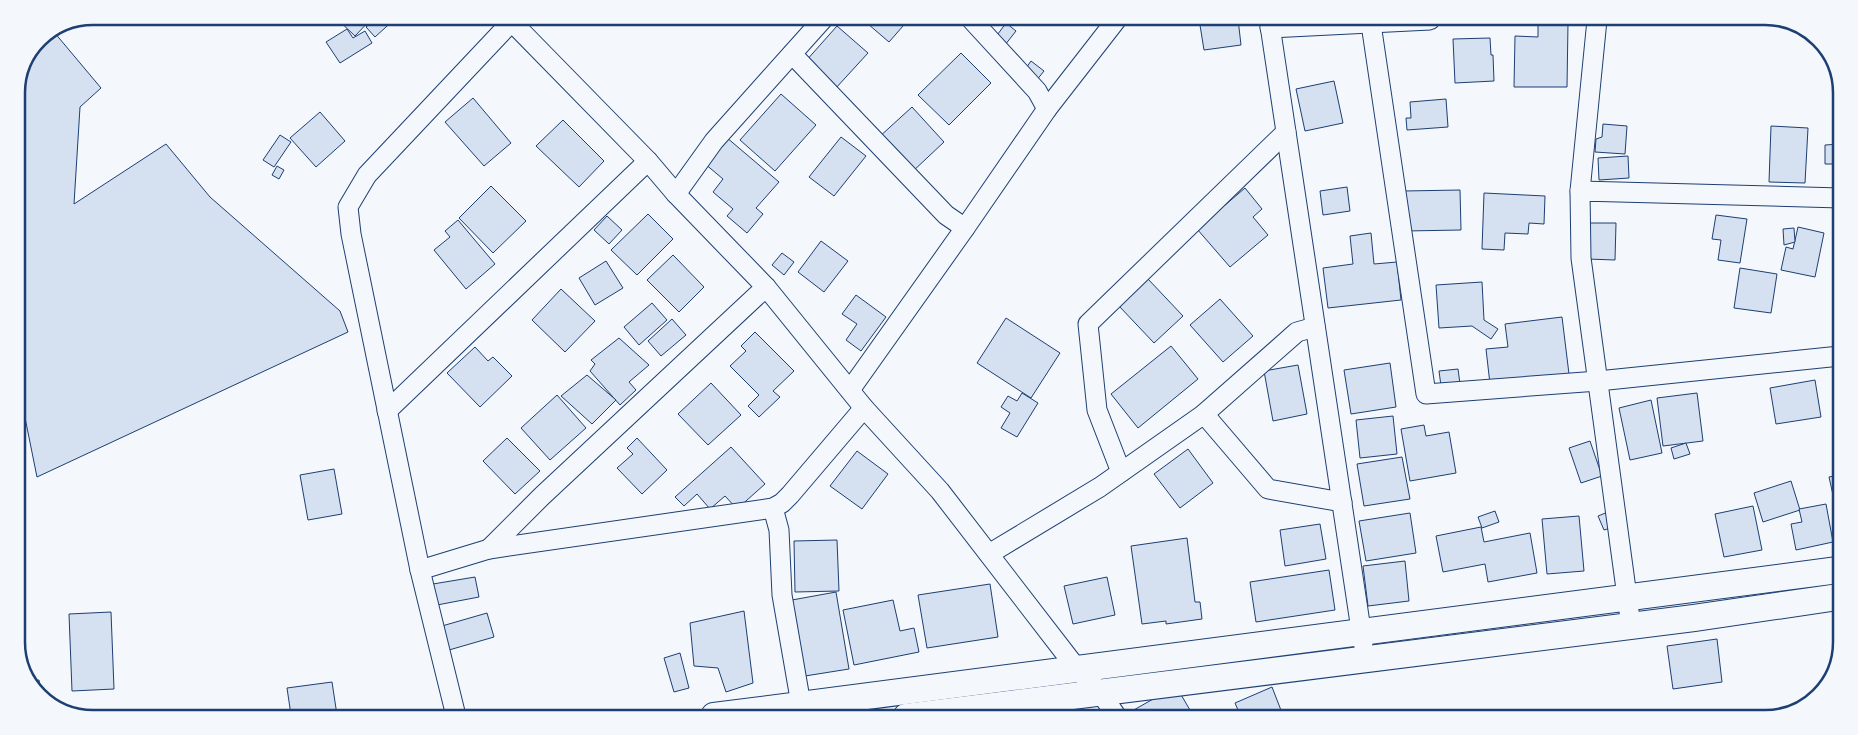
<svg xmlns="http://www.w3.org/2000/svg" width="1858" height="735" font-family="'Alegreya Sans',sans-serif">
	<rect width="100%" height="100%" fill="#f4f7fb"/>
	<g fill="#d5e0f0" stroke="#1d3f73">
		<polygon points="335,17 373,17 355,36"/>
		<polygon points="378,17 397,17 375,37 366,27"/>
		<polygon points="861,18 910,18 889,42"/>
		<polygon points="1199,19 1238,19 1241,45 1204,50"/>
		<polygon points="1006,23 1016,31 1005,45 995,38"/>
		<polygon points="1538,23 1568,23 1567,87 1514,87 1515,36 1538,37"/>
		<polygon points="837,26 868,53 835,89 805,62"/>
		<polygon points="347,29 353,38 365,31 372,43 340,63 326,42"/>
		<polygon points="54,32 101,88 80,107 74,204 166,144 210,197 340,311 348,332 37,477 20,393 16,393 16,89 22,76 30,70 27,66 39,39"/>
		<polygon points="1490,38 1491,55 1493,55 1494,81 1455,83 1453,39"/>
		<polygon points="961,53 991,83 949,125 918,95"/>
		<polygon points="1031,61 1044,71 1036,81 1024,71"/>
		<polygon points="1334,81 1343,123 1305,131 1296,89"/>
		<polygon points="781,94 816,125 775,171 740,140"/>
		<polygon points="473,98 511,143 484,166 445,122"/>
		<polygon points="1446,99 1448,127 1407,130 1406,118 1411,118 1410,102"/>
		<polygon points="912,107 944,142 911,173 878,138"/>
		<polygon points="320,112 345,141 316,167 290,138"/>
		<polygon points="563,120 604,161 579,187 536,146"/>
		<polygon points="1603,124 1627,126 1625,154 1595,152 1596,139 1602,137"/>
		<polygon points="1771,126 1808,128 1805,183 1769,182"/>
		<polygon points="280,135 291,142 274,167 263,160"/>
		<polygon points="726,137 779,182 756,208 763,214 747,233 727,216 733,209 713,192 723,179 704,163"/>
		<polygon points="841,137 866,156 834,196 809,177"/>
		<polygon points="1841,144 1841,164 1825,164 1825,145"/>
		<polygon points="1628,156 1629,178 1599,180 1598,158"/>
		<polygon points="277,166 284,170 279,179 272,175"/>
		<polygon points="491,186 526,221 493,253 459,218"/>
		<polygon points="1347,187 1350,211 1323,215 1320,191"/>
		<polygon points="1245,188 1262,209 1253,217 1268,235 1230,267 1197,229"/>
		<polygon points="1460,190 1461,230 1405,231 1404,191"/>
		<polygon points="1484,193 1545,196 1544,224 1529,223 1528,234 1505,233 1504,250 1482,249"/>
		<polygon points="648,214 673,239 637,275 611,250"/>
		<polygon points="1716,215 1747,219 1740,263 1718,260 1721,240 1712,239"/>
		<polygon points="607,216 622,230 609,244 594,230"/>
		<polygon points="458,220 495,264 466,289 434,250 450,237 445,231"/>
		<polygon points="1588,223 1616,223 1615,260 1587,259"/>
		<polygon points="1798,227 1824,233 1815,277 1781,270 1786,247 1793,249"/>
		<polygon points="1794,228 1795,242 1784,245 1783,229"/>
		<polygon points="1371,233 1374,264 1397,262 1401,300 1328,308 1323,268 1353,264 1350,236"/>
		<polygon points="821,241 848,261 824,292 798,272"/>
		<polygon points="782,253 794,262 784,275 772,265"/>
		<polygon points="673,255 704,287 679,312 647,280"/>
		<polygon points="606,261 623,288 595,305 579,278"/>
		<polygon points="1740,268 1777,274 1771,313 1734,308"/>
		<polygon points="1148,279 1183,316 1154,343 1119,306"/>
		<polygon points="1482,282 1484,320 1498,329 1491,339 1472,326 1439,328 1436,285"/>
		<polygon points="561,289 595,321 565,352 532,320"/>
		<polygon points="856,295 886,317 861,351 846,340 857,324 842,314"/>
		<polygon points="1220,299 1253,336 1223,362 1190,325"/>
		<polygon points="652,303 667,320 639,345 624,327"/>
		<polygon points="1562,317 1569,374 1490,384 1486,349 1508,347 1505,324"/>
		<polygon points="1006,318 1060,353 1031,398 977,363"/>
		<polygon points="672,319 686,335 661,356 648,341"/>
		<polygon points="755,332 794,371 773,391 780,397 759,417 748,406 759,395 730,366 746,351 741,346"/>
		<polygon points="619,338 649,365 629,382 636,390 620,405 590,371 595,364 591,360"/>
		<polygon points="1171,346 1198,379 1138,428 1111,394"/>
		<polygon points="475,347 488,361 493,357 512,376 480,407 447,373"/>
		<polygon points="1390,363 1396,407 1351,414 1344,370"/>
		<polygon points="1298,365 1307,414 1273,421 1264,371"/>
		<polygon points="1458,369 1460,384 1441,386 1439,371"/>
		<polygon points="587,375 616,400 592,424 561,396"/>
		<polygon points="1815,380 1821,417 1776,424 1770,388"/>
		<polygon points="711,383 741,415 708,445 678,414"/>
		<polygon points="1022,393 1038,403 1017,437 1001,428 1010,413 1001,407 1008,396 1017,401"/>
		<polygon points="1697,393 1703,441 1663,446 1657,398"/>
		<polygon points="557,395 586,428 550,460 521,428"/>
		<polygon points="1651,400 1662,453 1630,460 1619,408"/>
		<polygon points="1393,416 1397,454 1360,458 1356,420"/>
		<polygon points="1424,425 1426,436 1449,432 1456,473 1410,481 1401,429"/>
		<polygon points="507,438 540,471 515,494 483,461"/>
		<polygon points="637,438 667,470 642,494 617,468 633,454 627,448"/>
		<polygon points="1590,441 1602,476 1581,483 1569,448"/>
		<polygon points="1686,443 1690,454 1674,459 1671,448"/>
		<polygon points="731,447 765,484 737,509 725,496 710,509 697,494 684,506 675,497"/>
		<polygon points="1188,449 1213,483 1180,508 1154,474"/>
		<polygon points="857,451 888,474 862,509 830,486"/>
		<polygon points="1402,457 1410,499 1364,506 1357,464"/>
		<polygon points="334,469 342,514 308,520 300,475"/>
		<polygon points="1839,475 1839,522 1829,477"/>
		<polygon points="1791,481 1800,510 1763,522 1754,493"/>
		<polygon points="1826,504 1833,542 1796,550 1791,524 1802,522 1799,509"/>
		<polygon points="1753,506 1762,550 1724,557 1715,514"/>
		<polygon points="1495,511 1499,522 1482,528 1478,517"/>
		<polygon points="1608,512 1614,527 1604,530 1598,516"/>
		<polygon points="1410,513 1416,553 1366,561 1359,521"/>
		<polygon points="1579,516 1584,571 1547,574 1542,519"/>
		<polygon points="1320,524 1326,559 1285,566 1280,530"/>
		<polygon points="1481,527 1484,542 1530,533 1537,573 1488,582 1485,564 1443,572 1436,536"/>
		<polygon points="1187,538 1195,602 1200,602 1202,619 1166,624 1166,621 1142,624 1131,546"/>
		<polygon points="837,540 839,591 795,592 794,541"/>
		<polygon points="1405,561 1409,601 1368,606 1363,566"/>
		<polygon points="1329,570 1335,610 1256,622 1250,582"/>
		<polygon points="475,577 479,597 437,605 433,584"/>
		<polygon points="1107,577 1115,615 1073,624 1064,586"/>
		<polygon points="990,584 998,637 927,648 918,595"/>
		<polygon points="836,592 849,669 805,676 792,600"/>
		<polygon points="893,600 900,631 914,628 919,652 854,665 843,610"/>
		<polygon points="744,611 753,683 726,692 718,668 694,666 690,623"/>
		<polygon points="111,612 114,689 72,691 69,614"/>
		<polygon points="487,613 494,637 449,650 442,626"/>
		<polygon points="1717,639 1722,682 1673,689 1667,646"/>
		<polygon points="680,653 689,688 674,692 664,658"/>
		<polygon points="39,680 41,695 32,689 30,681"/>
		<polygon points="332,682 337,715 291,715 287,688"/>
		<polygon points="1176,686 1194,717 1136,717 1132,711"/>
		<polygon points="1272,687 1284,718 1241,717 1235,703"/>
	</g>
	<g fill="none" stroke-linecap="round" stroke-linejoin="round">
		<defs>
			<g id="street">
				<polyline points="507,17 648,161 676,194 766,287 864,408 940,491 1078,670 1100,692 1117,717"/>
				<polyline points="970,18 1037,91 1047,109"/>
				<polyline points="1269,19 1363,643"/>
				<polyline points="1371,24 1426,394 1598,381 1840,356"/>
				<polyline points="1270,28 1430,20"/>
				<polyline points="792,54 946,215 965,228"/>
				<polyline points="1580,191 1597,20"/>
				<polyline points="676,194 714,141 824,18"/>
				<polyline points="1315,327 1297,332 1204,414 1268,489 1342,502"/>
				<polyline points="850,390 965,228 1047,109 1117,19"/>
				<polyline points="387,411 648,161"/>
				<polyline points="1121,472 1097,410 1088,324 1286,132"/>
				<polyline points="773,508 779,530 782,595 803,716"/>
				<polyline points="489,549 542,496 766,287"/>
				<polyline points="989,554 1100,487 1204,414"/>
				<polyline points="420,570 489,549 773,508 782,503 790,495 864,408"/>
				<polyline points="1631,626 1581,258 1580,191 1841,198"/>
				<polyline points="456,716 420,570 351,234 348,207 367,175 516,17"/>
			</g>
			<g id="secondary">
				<polyline points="714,716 1838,570"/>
				<polyline points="906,717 1694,618 1838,597"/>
			</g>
		</defs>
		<use href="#street" stroke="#1d3f73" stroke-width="21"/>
		<use href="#secondary" stroke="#1d3f73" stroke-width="28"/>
		<use href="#street" stroke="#f4f7fb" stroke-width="19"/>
		<use href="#secondary" stroke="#f4f7fb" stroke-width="26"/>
	</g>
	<path d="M0 0H1858V735H0ZM93 25H1765A68 68 0 0 1 1833 93V642A68 68 0 0 1 1765 710H93A68 68 0 0 1 25 642V93A68 68 0 0 1 93 25Z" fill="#f4f7fb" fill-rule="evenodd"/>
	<path fill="none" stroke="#1d3f73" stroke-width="2.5" d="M93 25H1765A68 68 0 0 1 1833 93V642A68 68 0 0 1 1765 710H93A68 68 0 0 1 25 642V93A68 68 0 0 1 93 25Z"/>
</svg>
